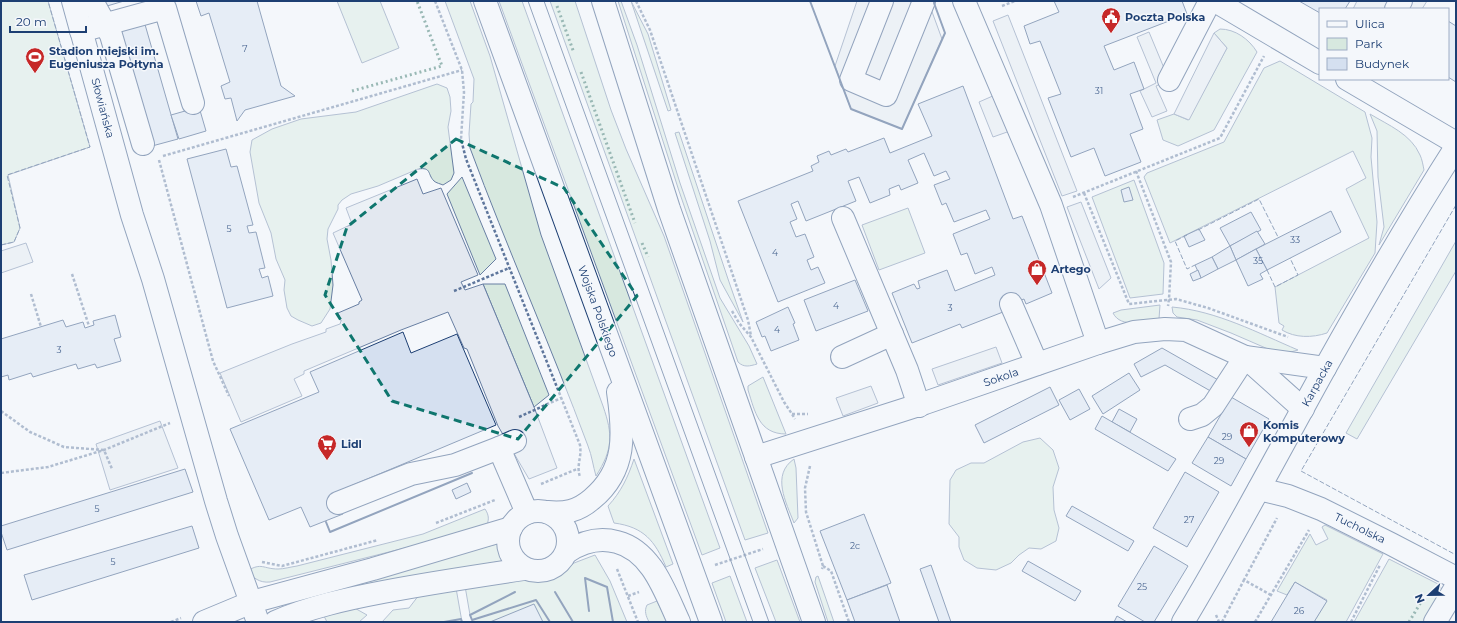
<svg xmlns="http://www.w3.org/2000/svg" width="1457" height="623" font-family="Montserrat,sans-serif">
	<rect width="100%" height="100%" fill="#f4f7fb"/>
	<g fill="#d7e8df" stroke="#687fa3">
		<polygon points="1,1 48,1 90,147 8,175 20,228 14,242 1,245"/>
		<polygon points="337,1 380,1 399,48 362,63"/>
		<path d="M445 1H470L490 56 541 235 603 406C613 435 613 449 596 476 593 466 592 456 588 446 551 346 507 248 470 148L469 134 471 104 473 102 474 79Z"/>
		<polygon points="499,1 522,1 720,548 702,555"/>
		<polygon points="550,1 575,1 611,110 626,149 664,236 768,533 745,540"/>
		<path d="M618 1H621L637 45 680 183 720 298 749 346 757 364C750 366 744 368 738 362L679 191Z"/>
		<polygon points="631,1 648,34 671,110 668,111"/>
		<path d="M1220 29C1235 29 1249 39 1257 52L1214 130 1178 146 1163 140 1157 120 1174 114 1188 120 1227 48 1214 33Z"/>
		<path d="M1280 61 1365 112 1372 138 1371 157 1377 222 1375 253 1327 333C1312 338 1295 338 1282 330L1284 326 1279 323 1275 287 1369 238 1346 189 1366 178 1353 151 1170 243 1144 177 1147 173 1224 142 1264 68Z"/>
		<path d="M437 84 447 88 450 97 451 111 448 127 454 173 451 180 443 185C441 184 436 183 434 181 427 174 432 167 418 169L378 186 351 194 342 200 338 205V209L328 229 327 239 331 260 333 285 330 309 321 323 312 326 298 320 291 316 287 308 284 290 285 280 276 259 271 233 259 203 250 152 252 140 272 129 301 119 356 112Z"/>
		<path d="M1370 114C1388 125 1411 134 1420 155 1422 159 1423 165 1424 170L1379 245 1384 227 1378 177 1377 131Z"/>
		<polygon points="679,132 728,279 743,322 720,280 710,241 675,133"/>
		<polygon points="462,177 496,259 480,275 447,194"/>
		<polygon points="1134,180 1164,263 1163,294 1130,298 1092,197"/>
		<polygon points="908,208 925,253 879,270 862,225"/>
		<polygon points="1456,241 1456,271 1357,439 1346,433"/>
		<polygon points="483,284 505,284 549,395 534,407"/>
		<path d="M1160 305 1159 319C1145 321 1121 329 1113 313L1121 310Z"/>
		<path d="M1172 307C1217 311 1258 333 1298 350L1287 353 1268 349 1231 333 1197 320 1177 317 1173 313Z"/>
		<path d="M763 377 786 434C759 434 755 412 748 390V386Z"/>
		<polygon points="1040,438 1053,450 1059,468 1053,487 1054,510 1059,528 1056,541 1041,549 1029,548 1019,555 1011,563 996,570 977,568 964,560 959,547 959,537 949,524 950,480 956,470 971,463 984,463 1023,442"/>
		<path d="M634 459 673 564 666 567C655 541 644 527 614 523L608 506C621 492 628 477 634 459Z"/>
		<path d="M794 459 796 468 798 518 794 523C786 502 771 475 794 459Z"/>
		<path d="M485 509C489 515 489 519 487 525L480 529 270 582C259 583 254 578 247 571 262 562 263 569 278 569 284 569 290 567 297 566L423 534Z"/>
		<polygon points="1325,525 1383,554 1346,622 1314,622 1327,600 1295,582 1287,595 1277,591 1310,534 1316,545 1328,539 1322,527"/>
		<polygon points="497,544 500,545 503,559 502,561 367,585 284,607 281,606 280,604 312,591"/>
		<polygon points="595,555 610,581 627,622 473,622 470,615 465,586 523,578 537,580 549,579 556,576 574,563"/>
		<polygon points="1389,559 1440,585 1443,595 1430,622 1354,622"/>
		<polygon points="777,560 800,622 776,622 755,568"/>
		<polygon points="730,576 747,622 726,622 712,583"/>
		<polygon points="818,576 834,622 828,622 815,582 816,577"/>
		<polygon points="456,588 462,622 382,622 393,610 409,608 419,595"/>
		<path d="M657 601 667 622H649C646 616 644 611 647 605Z"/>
		<polygon points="351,606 367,615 359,622 327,622 323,614"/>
	</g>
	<g fill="#e3e8f0" stroke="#687fa3">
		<polygon points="857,1 908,1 931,9 942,39 902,129 851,109 835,66"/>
		<polygon points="1357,1 1427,1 1422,9 1353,9"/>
		<polygon points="1008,15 1077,191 1062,196 993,21"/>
		<polygon points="1149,32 1169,80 1156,86 1167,111 1152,117 1140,91 1156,83 1137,37"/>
		<polygon points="1214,33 1227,48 1189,120 1174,114"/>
		<polygon points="995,95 1010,131 993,137 979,102"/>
		<polygon points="417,179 423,194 441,188 478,275 461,282 465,290 483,284 534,407 557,468 529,479 498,426 467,349 464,348 448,312 401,330 304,371 304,374 294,379 302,396 241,422 220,373 292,344 326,332 326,329 340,324 341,321 338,313 359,304 359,302 362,300 333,233 352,224 346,208"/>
		<polygon points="1081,202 1111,278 1099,289 1067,207"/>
		<polygon points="26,243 33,262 1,273 1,251"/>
		<polygon points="996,347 1002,363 938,385 932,369"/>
		<polygon points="871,386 878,403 843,416 836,398"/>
		<polygon points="160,421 178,468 110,490 96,444"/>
	</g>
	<g fill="#d5e0f0" stroke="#1d3f73">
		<polygon points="105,1 124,1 107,6"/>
		<polygon points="196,1 257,1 281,86 295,96 245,110 237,121 231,98 225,99 221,86 230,82 209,13 201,16"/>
		<polygon points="1054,1 1182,1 1187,14 1104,46 1114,70 1134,62 1144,89 1130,94 1143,129 1130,134 1141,162 1105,176 1094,148 1071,157 1048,98 1061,94 1040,41 1030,44 1024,26 1059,12"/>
		<polygon points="1299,1 1350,1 1345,9 1320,9 1320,13"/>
		<polygon points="144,21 178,139 152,146 119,28"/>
		<polygon points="1448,21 1456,26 1456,82 1448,77"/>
		<polygon points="963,86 1013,219 1022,216 1052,293 1026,304 1024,299 1002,308 1003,312 962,328 960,324 912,343 892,293 914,284 917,289 920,288 918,281 947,270 955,291 995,275 992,267 975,274 967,253 961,255 953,234 990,219 986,210 954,222 946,203 942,205 934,185 950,179 946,171 934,176 924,153 908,160 918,183 901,190 899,185 889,189 890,195 870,203 859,177 848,181 856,201 806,221 798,201 791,204 797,219 790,222 796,237 805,234 814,257 807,260 811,270 818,267 825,283 778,302 738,201 813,171 811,166 819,162 817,156 829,151 831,155 846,149 848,152 884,138 890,153 932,136 918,104"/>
		<polygon points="199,107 206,131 179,139 171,115"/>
		<polygon points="226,149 231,167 237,166 253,225 247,226 249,233 256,232 265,268 259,269 262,278 268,276 273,296 227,308 187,159"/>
		<polygon points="1129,187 1133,200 1124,202 1121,190"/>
		<polygon points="1331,211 1341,232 1267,270 1256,249"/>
		<polygon points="1251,212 1261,230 1230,246 1220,228"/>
		<polygon points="1199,229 1205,240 1189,247 1184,236"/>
		<polygon points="1257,231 1265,244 1236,260 1230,246"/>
		<polygon points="1230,246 1236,260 1218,269 1212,257"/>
		<polygon points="1256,249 1267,270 1260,274 1263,279 1248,286 1236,260"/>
		<polygon points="1212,257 1218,269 1201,278 1195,265"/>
		<polygon points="1198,270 1201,278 1193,281 1190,274"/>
		<polygon points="855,280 868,311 816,331 804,300"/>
		<polygon points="788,307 795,323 793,324 799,340 771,351 765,336 762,337 756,322"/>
		<polygon points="115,315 121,337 114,339 121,361 97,368 95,364 78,369 76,364 33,377 31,373 9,380 8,375 1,377 1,339 63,320 66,327 83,322 85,328 94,325 93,321"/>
		<polygon points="403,332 411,353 457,334 496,425 334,493 343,514 310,527 301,507 269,520 230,429 319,392 310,372"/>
		<polygon points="1162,348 1220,381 1214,393 1165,365 1141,377 1134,364"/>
		<polygon points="1129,373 1140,390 1103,414 1092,396"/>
		<polygon points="1050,387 1059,405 984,443 975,425"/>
		<polygon points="1079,389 1090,409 1070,420 1059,400"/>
		<polygon points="1231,397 1269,419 1246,459 1208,437"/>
		<polygon points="1119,409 1137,419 1130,432 1112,422"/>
		<polygon points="1102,416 1176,459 1168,471 1095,429"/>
		<polygon points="1208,437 1246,459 1231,486 1192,463"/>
		<polygon points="185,469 193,492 7,550 1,532 1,526"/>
		<polygon points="1185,472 1219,492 1187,547 1153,528"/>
		<polygon points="467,483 471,492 456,499 452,490"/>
		<polygon points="1072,506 1134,541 1128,551 1066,516"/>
		<polygon points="864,514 891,583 847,600 820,531"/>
		<polygon points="192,526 199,548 32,600 24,575"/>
		<polygon points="1154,546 1188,566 1154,622 1145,622 1118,606"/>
		<polygon points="1028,561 1081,591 1075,601 1022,571"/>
		<polygon points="931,565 951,622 939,622 920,569"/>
		<polygon points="1295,582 1327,601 1314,622 1271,622"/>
		<polygon points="887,585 900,622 855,622 847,600"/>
		<polygon points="534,604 543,622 490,622"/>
		<polygon points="1117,616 1127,622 1114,622"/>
	</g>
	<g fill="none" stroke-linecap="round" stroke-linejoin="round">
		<defs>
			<g id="minor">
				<polyline points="73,1 132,215 153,279 216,501 227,536 258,622"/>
				<polyline points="92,1 111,35 143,144"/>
				<polyline points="485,1 711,622"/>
				<polyline points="603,1 669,209 814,622"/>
				<polyline points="882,1 851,80 886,95 924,1"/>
				<polyline points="964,1 1051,205 1098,343"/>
				<polyline points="1215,1 1320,63"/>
				<polyline points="1396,9 1401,1"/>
				<polyline points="81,31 165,8 193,103"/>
				<polyline points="1347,79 1456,143"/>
				<polyline points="1169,80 1210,1"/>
				<polyline points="843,218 907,370 919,406"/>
				<polyline points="1011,304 1037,364"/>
				<polyline points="842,357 892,334"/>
				<polyline points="1245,357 1303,409"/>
				<polyline points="1190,419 1202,415 1213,406 1245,357"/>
				<polyline points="515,441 499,448 527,513"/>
				<polyline points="756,457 925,403 1098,343 1134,332 1165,329 1186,330 1245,357 1325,368"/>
				<polyline points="1259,489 1288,496 1321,509 1391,544 1456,578"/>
				<polyline points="338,503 411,474 455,465 499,448"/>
				<circle cx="538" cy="541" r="30"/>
				<path d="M547 512C565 514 578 511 592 499 627 470 624 433 618 392"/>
				<path d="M567 552C582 542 599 537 617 542 652 551 665 592 679 622"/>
				<polyline points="204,622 252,602 373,569 511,528"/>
				<path d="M275 622C310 607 346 599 383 592 430 583 477 576 524 569"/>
				<path d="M1183 622C1233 539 1278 453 1325 368 1367 293 1410 219 1456 147"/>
				<polyline points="1435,622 1456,587"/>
			</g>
		</defs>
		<use href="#minor" stroke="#1d3f73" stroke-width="24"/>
		<g stroke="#5e769c" stroke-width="2.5" stroke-dasharray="3 2" stroke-linecap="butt">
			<path d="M435 1 462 70 464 92 461 139 466 159 580 445C582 458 576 465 580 477"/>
			<polyline points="636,1 650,30 748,320 751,336"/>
			<polyline points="1002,6 1015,1"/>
			<polyline points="163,156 462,70"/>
			<polyline points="159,160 213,361 229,396"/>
			<polyline points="1136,171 1171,262 1169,299 1168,306"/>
			<polyline points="1084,193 1129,304 1176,299 1208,308 1288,337"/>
			<polyline points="1073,197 1220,138 1264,56"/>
			<polyline points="72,274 89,326"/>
			<polyline points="454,291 509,268"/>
			<polyline points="31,294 41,327"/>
			<polyline points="732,311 739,323 751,337 784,402 792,414 795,419"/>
			<polyline points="1,411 30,432 64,447 104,450 112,469"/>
			<polyline points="792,414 808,414"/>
			<polyline points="519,417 561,398"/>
			<polyline points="810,466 805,488 806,512 823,566 822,569"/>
			<polyline points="1,473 48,467 104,450 170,423"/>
			<polyline points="541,484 577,469"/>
			<polyline points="436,523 495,500"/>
			<polyline points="262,562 282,566 378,540"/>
			<polyline points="715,565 763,549"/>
			<polyline points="823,566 831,571 849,622"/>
			<polyline points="617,569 638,622"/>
			<polyline points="1271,595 1244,580 1277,518"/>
			<polyline points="628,596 639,592"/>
			<polyline points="1216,615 1219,622"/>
			<polyline points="171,622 181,618"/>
			<polyline points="1222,622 1244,580"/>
			<polyline points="1255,622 1309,530"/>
			<polyline points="1351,622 1380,565"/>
		</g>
		<use href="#minor" stroke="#f4f7fb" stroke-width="22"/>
		<g stroke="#1d3f73" stroke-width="1">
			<polyline points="528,1 753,622"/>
			<polyline points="544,1 769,622"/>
		</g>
		<g stroke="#2c6c60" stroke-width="3" stroke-dasharray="2 3" stroke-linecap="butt">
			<polyline points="557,6 574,53"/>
			<polyline points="581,72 635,223"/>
			<polyline points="352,91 442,66 417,1"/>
			<polyline points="642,243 648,257"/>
			<polyline points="1409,622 1424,597"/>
		</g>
		<g stroke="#1d3f73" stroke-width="1" stroke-dasharray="5 2" stroke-linecap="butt">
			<polyline points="1456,205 1301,471 1456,555"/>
			<polyline points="1198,230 1259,199 1278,237"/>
			<polyline points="1187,235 1175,241 1187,269 1195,265"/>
			<polyline points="1,245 14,242 20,228 7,175 90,147 48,1"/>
			<polyline points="1267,270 1275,287 1298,275 1290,258"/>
		</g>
		<g stroke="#1d3f73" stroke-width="2">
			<polyline points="810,1 851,109 902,129 945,33 934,3 935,1"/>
			<polyline points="326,522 330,532 472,473"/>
			<polyline points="515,592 470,615 472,620 536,600 550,622"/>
			<polyline points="555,592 573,622"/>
			<polyline points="589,611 585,578 607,587 613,622"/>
			<polyline points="444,622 461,619 462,622"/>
		</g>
	</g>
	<path d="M0 0H1457V623H0ZM456 139 564 188 637 296 518 439 392 401 325 295 347 227Z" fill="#f4f7fb" fill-opacity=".55" fill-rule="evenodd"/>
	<path fill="none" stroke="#0f766e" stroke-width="3" stroke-dasharray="8 5" stroke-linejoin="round" d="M456 139 564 188 637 296 518 439 392 401 325 295 347 227Z"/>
	<defs>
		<symbol id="civic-pin" viewBox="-11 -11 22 30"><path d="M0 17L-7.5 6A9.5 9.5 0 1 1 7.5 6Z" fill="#c62828" stroke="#f4f7fb"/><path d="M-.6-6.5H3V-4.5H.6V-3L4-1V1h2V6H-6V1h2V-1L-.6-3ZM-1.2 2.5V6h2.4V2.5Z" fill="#fff"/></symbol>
		<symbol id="stadium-pin" viewBox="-11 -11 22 30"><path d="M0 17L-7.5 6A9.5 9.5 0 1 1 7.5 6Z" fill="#c62828" stroke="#f4f7fb"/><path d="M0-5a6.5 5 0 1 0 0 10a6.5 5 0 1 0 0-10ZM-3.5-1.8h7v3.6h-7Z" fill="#fff"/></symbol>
		<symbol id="shop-pin" viewBox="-11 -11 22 30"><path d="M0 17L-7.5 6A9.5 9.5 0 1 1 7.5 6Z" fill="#c62828" stroke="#f4f7fb"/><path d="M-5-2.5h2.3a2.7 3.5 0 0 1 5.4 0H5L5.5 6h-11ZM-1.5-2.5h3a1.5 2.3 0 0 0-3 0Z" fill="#fff"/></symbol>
		<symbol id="supermarket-pin" viewBox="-11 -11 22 30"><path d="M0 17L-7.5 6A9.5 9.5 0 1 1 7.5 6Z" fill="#c62828" stroke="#f4f7fb"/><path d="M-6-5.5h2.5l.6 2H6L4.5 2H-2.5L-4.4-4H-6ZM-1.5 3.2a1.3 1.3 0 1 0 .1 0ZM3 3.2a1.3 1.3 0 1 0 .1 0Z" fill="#fff"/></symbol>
	</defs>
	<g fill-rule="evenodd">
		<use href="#civic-pin" x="1100" y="6" width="22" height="30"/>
		<use href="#stadium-pin" x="24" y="46" width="22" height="30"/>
		<use href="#shop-pin" x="1026" y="258" width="22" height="30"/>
		<use href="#shop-pin" x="1238" y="420" width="22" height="30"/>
		<use href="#supermarket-pin" x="316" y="433" width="22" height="30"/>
	</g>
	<g text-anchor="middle" stroke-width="3" stroke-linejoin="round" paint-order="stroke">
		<g font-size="9" fill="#4b6792">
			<text x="245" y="52">7</text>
			<text x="1099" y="94">31</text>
			<text x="229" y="232">5</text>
			<text x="1295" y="243">33</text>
			<text x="775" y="256">4</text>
			<text x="1258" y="264">35</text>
			<text x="836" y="309">4</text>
			<text x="950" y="311">3</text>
			<text x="777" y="333">4</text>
			<text x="59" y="353">3</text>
			<text x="1227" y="440">29</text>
			<text x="1219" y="464">29</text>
			<text x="97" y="512">5</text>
			<text x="1189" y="523">27</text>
			<text x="855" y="549">2c</text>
			<text x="113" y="565">5</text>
			<text x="1142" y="590">25</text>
			<text x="1299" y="614">26</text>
		</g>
		<g font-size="11" font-weight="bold" fill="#1d3f73" stroke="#f4f7fb" text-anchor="start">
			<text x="1125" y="21">Poczta Polska</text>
			<text x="49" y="55">Stadion miejski im.<tspan x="49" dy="13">Eugeniusza Połtyna</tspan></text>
			<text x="1051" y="273">Artego</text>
			<text x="1263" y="429">Komis<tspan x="1263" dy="13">Komputerowy</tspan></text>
			<text x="341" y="448">Lidl</text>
		</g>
		<g font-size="11" fill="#1d3f73" stroke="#f4f7fb">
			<text transform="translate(103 108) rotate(75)" y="4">Słowiańska</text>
			<text transform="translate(598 311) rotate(70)" y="4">Wojska Polskiego</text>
			<text transform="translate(1001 377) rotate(-19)" y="4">Sokola</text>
			<text transform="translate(1317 383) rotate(-61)" y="4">Karpacka</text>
			<text transform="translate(1360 528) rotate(26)" y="4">Tucholska</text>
		</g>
	</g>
	<rect width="1457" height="623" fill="none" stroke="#1d3f73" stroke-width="4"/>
	<rect x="1319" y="8" width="130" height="72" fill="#f4f7fb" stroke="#9eadc5"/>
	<rect x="1327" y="21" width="20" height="6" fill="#f4f7fb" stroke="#9eadc5"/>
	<text x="1355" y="28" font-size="12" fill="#1d3f73">Ulica</text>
	<rect x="1327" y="38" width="20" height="12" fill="#d7e8df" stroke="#9eadc5"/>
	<text x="1355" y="48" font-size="12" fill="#1d3f73">Park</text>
	<rect x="1327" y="58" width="20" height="12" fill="#d5e0f0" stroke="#9eadc5"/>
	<text x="1355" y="68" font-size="12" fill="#1d3f73">Budynek</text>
	<g transform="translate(1429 595) rotate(248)" stroke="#f4f7fb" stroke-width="3" paint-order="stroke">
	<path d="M0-3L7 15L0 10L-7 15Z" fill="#1d3f73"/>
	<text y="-6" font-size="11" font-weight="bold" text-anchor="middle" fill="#1d3f73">N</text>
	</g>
	<path d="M10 26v6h76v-6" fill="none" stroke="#1d3f73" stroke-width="2"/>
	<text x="16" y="26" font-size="12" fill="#1d3f73" stroke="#f4f7fb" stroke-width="3" paint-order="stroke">20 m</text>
</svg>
